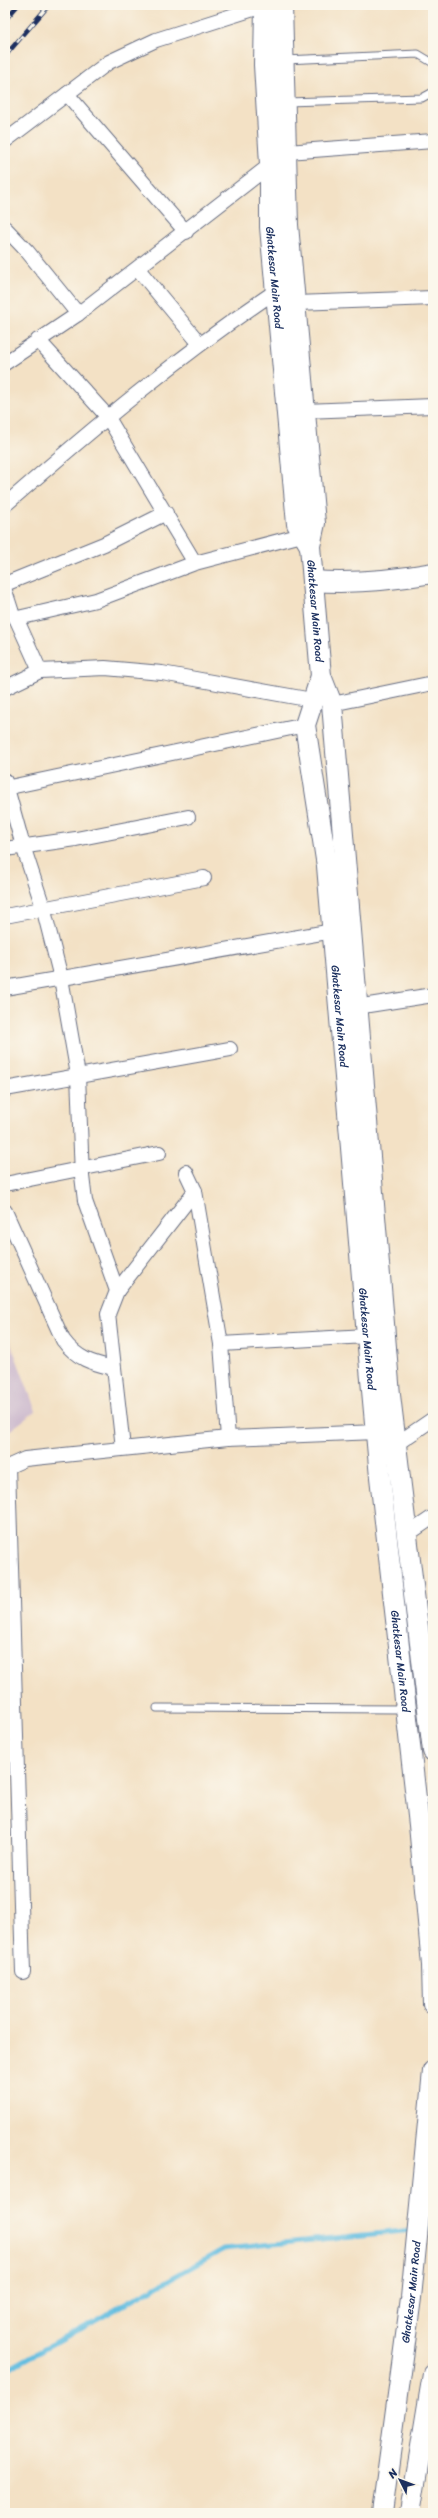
<svg xmlns="http://www.w3.org/2000/svg" width="438" height="2518" font-family="Sriracha,sans-serif">
	<rect width="100%" height="100%" fill="#fbf7ec"/>
	<filter id="ink" filterUnits="userSpaceOnUse"><feTurbulence type="fractalNoise" baseFrequency=".025" numOctaves="2"/><feDisplacementMap in="SourceGraphic" scale="8" xChannelSelector="R" yChannelSelector="G"/><feConvolveMatrix kernelMatrix="1 2 1 2 8 2 1 2 1" color-interpolation-filters="sRGB"/></filter>
	<filter id="wash" filterUnits="userSpaceOnUse"><feTurbulence type="fractalNoise" baseFrequency=".012" numOctaves="4" result="noise"/><feDisplacementMap in="SourceGraphic" scale="16" xChannelSelector="R" yChannelSelector="G"/><feGaussianBlur stdDeviation="0.9" result="paint"/><feColorMatrix in="noise" values="0 0 0 0 0 0 0 0 0 0 0 0 0 0 0 0 0 1.4 0 .05"/><feComposite in="paint" operator="in"/></filter>
	<g filter="url(#wash)">
		<rect width="100%" height="100%" fill="#f3e1c5"/>
		<polygon fill="#cfbdcf" points="5,1328 36,1411 5,1434"/>
		<g fill="none" stroke-linecap="round" stroke-linejoin="round">
			<g stroke="#62bde0" stroke-width="5">
				<polyline points="421,2229 433,2228"/>
				<polyline points="5,2371 224,2249 413,2230"/>
			</g>
		</g>
	</g>
	<g filter="url(#ink)">
		<g fill="none" stroke-linecap="round" stroke-linejoin="round">
			<defs>
				<g id="service">
					<polyline points="285,60 418,54 433,63"/>
					<polyline points="286,102 422,98 433,92"/>
					<polyline points="157,1708 405,1709"/>
				</g>
				<g id="minor">
					<polyline points="67,94 186,232"/>
					<polyline points="5,141 109,62 156,40 266,5"/>
					<polyline points="5,228 27,251 78,314"/>
					<polyline points="138,269 200,344"/>
					<polyline points="296,303 433,298"/>
					<polyline points="38,340 107,416 195,563"/>
					<polyline points="5,363 78,314 287,152 433,141"/>
					<polyline points="305,411 433,406"/>
					<path d="M5 505C92 429 180 355 276 291"/>
					<polyline points="5,584 104,544 166,513"/>
					<polyline points="5,591 13,616 18,618 96,600 195,563 302,535"/>
					<polyline points="16,618 40,671"/>
					<polyline points="5,688 40,671 105,668 162,673 312,700"/>
					<polyline points="332,704 433,683"/>
					<polyline points="5,781 23,846 43,907 61,978 78,1075 82,1176 85,1201 117,1291 108,1314 123,1448"/>
					<polyline points="5,788 305,725"/>
					<polyline points="5,849 76,839 188,817"/>
					<polyline points="5,916 204,878"/>
					<polyline points="5,988 333,931"/>
					<polyline points="356,1007 433,995"/>
					<polyline points="5,1089 230,1049"/>
					<polyline points="186,1172 195,1191 221,1344 228,1438"/>
					<polyline points="5,1184 159,1153"/>
					<path d="M5 1211 63 1340C77 1359 92 1363 113 1368"/>
					<polyline points="117,1291 195,1191"/>
					<polyline points="221,1344 367,1336"/>
					<polyline points="395,1445 433,1419"/>
					<polyline points="8,1466 23,1972"/>
					<polyline points="5,1468 25,1459 228,1438 376,1432"/>
					<polyline points="405,1536 433,1517"/>
				</g>
				<g id="secondary">
					<path id="s1" d="M265 5 264 65 270 164V227L297 524 310 546"/>
					<path id="s2" d="M282 5 288 225 315 523 310 546 321 676 332 704 390 1395 433 1751"/>
					<path d="M313 581C353 584 393 580 433 573"/>
					<path id="s3" d="M321 676 305 725 327 866 367 1336 380 1477 419 1825 432 1965 433 2004"/>
					<path id="s4" d="M382 2513 411 2298 433 2071"/>
					<polyline points="410,2513 433,2374"/>
				</g>
			</defs>
			<use href="#service" stroke="#676d82" stroke-width="9"/>
			<use href="#minor" stroke="#676d82" stroke-width="16"/>
			<use href="#secondary" stroke="#676d82" stroke-width="22"/>
			<use href="#service" stroke="#fff" stroke-width="7"/>
			<use href="#minor" stroke="#fff" stroke-width="14"/>
			<use href="#secondary" stroke="#fff" stroke-width="20"/>
			<defs>
				<g id="rail">
					<polyline points="5,20 18,5"/>
					<polyline points="5,56 49,5"/>
				</g>
			</defs>
			<use href="#rail" stroke="#1b2f5e" stroke-width="4.5"/>
			<use href="#rail" stroke="#fbf7ec" stroke-width="3" stroke-dasharray="9" stroke-linecap="butt"/>
		</g>
	</g>
	<g text-anchor="middle" stroke-width="3.5" stroke-linejoin="round" paint-order="stroke">
		<g font-size="11" fill="#1b2f5e" stroke="#fbf7ec">
			<text dy="4" stroke="none"><textPath href="#s1" startOffset="273">Ghatkesar Main Road</textPath></text>
			<text dy="4" stroke="none"><textPath href="#s2" startOffset="608">Ghatkesar Main Road</textPath></text>
			<text dy="4" stroke="none"><textPath href="#s3" startOffset="345">Ghatkesar Main Road</textPath></text>
			<text dy="4" stroke="none"><textPath href="#s3" startOffset="669">Ghatkesar Main Road</textPath></text>
			<text dy="4" stroke="none"><textPath href="#s3" startOffset="993">Ghatkesar Main Road</textPath></text>
			<text dy="4" stroke="none"><textPath href="#s4" startOffset="223">Ghatkesar Main Road</textPath></text>
		</g>
	</g>
	<rect width="438" height="2518" fill="none" stroke="#fbf7ec" stroke-width="20"/>
	<g transform="translate(400 2480) rotate(312)" stroke="#fbf7ec" stroke-width="3" paint-order="stroke">
	<path d="M0-3L7 15L0 10L-7 15Z" fill="#1b2f5e"/>
	<text y="-6" font-size="11" font-weight="bold" text-anchor="middle" fill="#1b2f5e">N</text>
	</g>
</svg>
